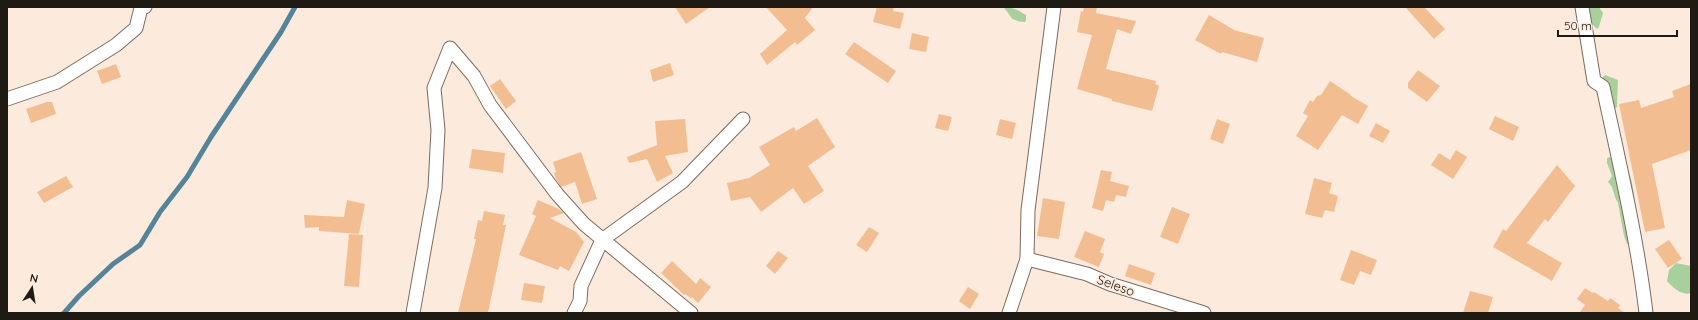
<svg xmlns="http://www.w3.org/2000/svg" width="1698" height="320" font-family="Quicksand,sans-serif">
	<rect width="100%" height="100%" fill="#fcebdd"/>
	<g fill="#a8d09d">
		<path d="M1003 7C1013 7 1018 10 1026 15V20L1025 22C1008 21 1012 15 1003 7Z"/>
		<polygon points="1590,7 1599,7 1603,13 1599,27 1597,29 1590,22"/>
		<polygon points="1605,75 1618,80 1617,107 1613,110 1602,81 1602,78"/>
		<path d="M1613 156C1617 159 1622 162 1625 166 1636 179 1634 216 1641 233L1635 244H1627L1624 236 1618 203 1615 197 1612 187 1608 182 1612 176 1607 163V158Z"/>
		<path d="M1676 263 1691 266V293C1682 296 1673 288 1667 281L1669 270Z"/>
	</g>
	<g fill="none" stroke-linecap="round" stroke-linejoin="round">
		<polyline stroke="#548499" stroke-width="5" points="64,313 79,296 113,264 140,245 160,212 187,177 211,137 281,32 295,7"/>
	</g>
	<g fill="#f3bd92">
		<polygon points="675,7 710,7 686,24"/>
		<polygon points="766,7 813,7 805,18 815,30 797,45 795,42 767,65 760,54 787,30"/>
		<polygon points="877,7 894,7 893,11 904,13 900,29 873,22"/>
		<polygon points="1084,7 1097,7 1096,13 1136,21 1131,34 1117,29 1106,69 1156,81 1155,84 1159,86 1152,111 1112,101 1112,99 1077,89 1092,35 1077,32 1081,11 1083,12"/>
		<polygon points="1405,7 1424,7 1445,29 1434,39"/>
		<polygon points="1209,15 1234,30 1264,38 1257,62 1222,52 1221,54 1195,40"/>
		<polygon points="912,33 929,37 926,52 909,49"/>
		<polygon points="854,42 896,71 888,83 845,54"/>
		<polygon points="670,63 674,75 653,82 650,70"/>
		<polygon points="116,64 121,77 102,84 97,71"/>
		<polygon points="1418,70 1440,86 1427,102 1408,88 1408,83"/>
		<polygon points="500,79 516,101 506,109 490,86"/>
		<polygon points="1330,81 1351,95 1351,96 1368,106 1358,124 1342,115 1318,150 1296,136 1308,116 1303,113 1310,100 1313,102 1317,96 1321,95"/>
		<polygon points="1691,84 1691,150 1652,164 1665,228 1645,232 1619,104 1639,100 1641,108 1674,97 1672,91"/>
		<polygon points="47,102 52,102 56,114 31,123 26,109"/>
		<polygon points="939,114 952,117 948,131 935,128"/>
		<polygon points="1495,116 1519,127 1513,141 1489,129"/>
		<polygon points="817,118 835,147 808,166 824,191 804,204 793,188 761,212 750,197 731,201 727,183 749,178 770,165 759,147 794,127 796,131"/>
		<polygon points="685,119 688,152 665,156 673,173 657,182 647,159 629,163 627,157 657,145 655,121"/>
		<polygon points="1000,119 1016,123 1012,139 996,135"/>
		<polygon points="1217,119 1230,124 1223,144 1210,139"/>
		<polygon points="1376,123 1390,131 1383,143 1369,136"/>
		<polygon points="472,149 505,153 503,173 469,168"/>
		<polygon points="1456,150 1467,157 1453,179 1431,165 1439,153 1450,160"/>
		<polygon points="581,152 597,199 582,204 575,182 561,187 556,179 554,173 556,172 553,162"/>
		<polygon points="1557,165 1575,186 1548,222 1545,219 1527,243 1562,263 1552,281 1493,247 1503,229 1506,231"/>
		<polygon points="1101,170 1112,172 1110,181 1129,186 1126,197 1116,195 1114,202 1106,200 1103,211 1092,208"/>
		<polygon points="66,176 73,187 44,203 37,192"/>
		<polygon points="1314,178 1332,183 1329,193 1338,196 1334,212 1325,210 1322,218 1305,214"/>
		<polygon points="1043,198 1065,202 1059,239 1037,236"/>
		<polygon points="347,200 365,204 359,234 319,231 319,227 305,228 304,215 344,217"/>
		<polygon points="538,200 559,209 564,213 550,218 576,232 584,242 569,271 560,266 558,270 519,255 536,216 532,214"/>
		<polygon points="1172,207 1190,214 1178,244 1160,237"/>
		<polygon points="484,211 505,215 503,225 506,225 488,313 458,313 476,239 474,239 478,220 482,221"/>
		<polygon points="869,227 879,233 867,252 856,245"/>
		<polygon points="1085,231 1105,239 1100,252 1104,254 1099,267 1074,257"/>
		<polygon points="349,234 363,235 359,287 344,286"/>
		<polygon points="1669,240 1682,259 1668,268 1655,249"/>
		<polygon points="1351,250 1377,260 1371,275 1360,271 1354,285 1340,280"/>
		<polygon points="778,251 788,258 775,274 766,266"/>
		<polygon points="672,261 696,284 700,278 711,287 698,303 692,297 691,298 685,294 684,295 661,273"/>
		<polygon points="1129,264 1155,273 1151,285 1125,276"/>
		<polygon points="524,283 545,286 542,303 521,300"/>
		<polygon points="968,287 979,294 970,309 959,301"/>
		<polygon points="1585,288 1593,293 1594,292 1608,301 1610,298 1620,305 1618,308 1625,313 1579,313 1585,305 1577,299"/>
		<polygon points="1470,291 1493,297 1488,313 1463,313"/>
	</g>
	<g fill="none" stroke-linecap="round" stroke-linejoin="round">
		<defs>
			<g id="minor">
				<path d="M1582 7 1594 81 1603 87C1619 162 1637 237 1646 313"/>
				<polyline points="7,99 57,82 116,45 136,28 141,8 145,7"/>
				<polyline points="1027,259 1087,274 1110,284 1204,313"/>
				<polyline points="413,313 435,188 438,130 434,88 450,48 474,76 490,105 557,194 584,224 691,313"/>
				<polyline points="574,313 580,301 581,286 602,240 682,182 743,119"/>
				<polyline points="1009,313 1027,259 1028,210 1054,7"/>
			</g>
		</defs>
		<use href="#minor" stroke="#7b6c60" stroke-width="15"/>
		<use href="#minor" stroke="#fff" stroke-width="13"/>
	</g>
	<g text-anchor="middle" stroke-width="3.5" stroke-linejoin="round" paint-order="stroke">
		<g font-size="13" fill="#201a15" stroke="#fcebdd">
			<text transform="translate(1116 285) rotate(20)" y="5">Seleso</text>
		</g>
	</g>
	<rect width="1698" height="320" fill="none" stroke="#201a15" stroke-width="16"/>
	<g transform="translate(32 288) rotate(12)" stroke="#fcebdd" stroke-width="3" paint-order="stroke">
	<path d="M0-3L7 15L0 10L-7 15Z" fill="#201a15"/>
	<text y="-6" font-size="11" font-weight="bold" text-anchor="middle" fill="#201a15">N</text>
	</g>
	<path d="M1558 30v6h119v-6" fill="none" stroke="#201a15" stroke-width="2"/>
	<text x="1564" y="30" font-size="12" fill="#201a15" stroke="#fcebdd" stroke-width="3" paint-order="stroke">50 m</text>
</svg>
